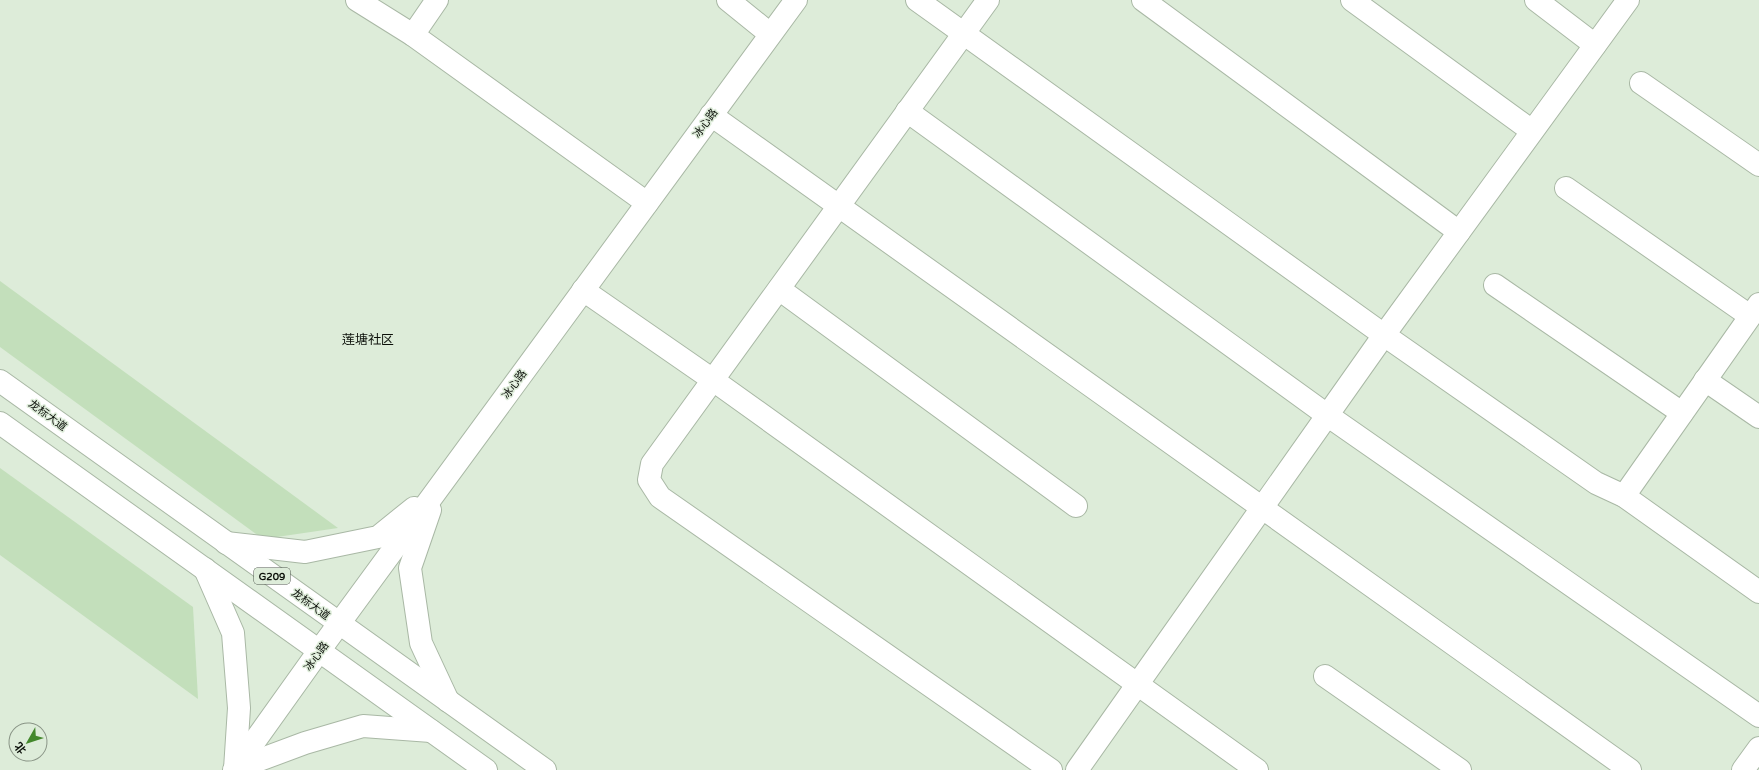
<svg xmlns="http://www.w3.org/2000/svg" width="1759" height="770" font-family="'Varela Round','Noto Sans SC',sans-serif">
	<rect width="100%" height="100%" fill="#ddecd9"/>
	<g fill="#c3dfbb">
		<polygon points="0,281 338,528 263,539 0,347"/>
		<polygon points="0,468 193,607 198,699 0,555"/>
	</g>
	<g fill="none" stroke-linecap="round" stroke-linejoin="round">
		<defs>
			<g id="minor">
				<polyline points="357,0 413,35 647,203"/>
				<polyline points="728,0 770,34"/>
				<polyline points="917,0 1384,335 1596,483 1624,496 1759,592"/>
				<polyline points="988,0 652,464 649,480 660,497 1051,770"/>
				<polyline points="1143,0 1459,232"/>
				<polyline points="1352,0 1532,131"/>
				<polyline points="1536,0 1595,45"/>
				<polyline points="413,35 437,0"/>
				<polyline points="1641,83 1759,165"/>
				<polyline points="907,111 1327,415 1759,716"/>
				<polyline points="711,115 1630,770"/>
				<polyline points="1566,188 1750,316"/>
				<polyline points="1495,285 1682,413"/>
				<polyline points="779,289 1076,506"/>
				<polyline points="583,290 713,380 1257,770"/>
				<polyline points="1705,380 1759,417"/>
				<polyline points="1624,496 1759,304"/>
				<polyline points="430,510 410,568 421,643 448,701"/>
				<polyline points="226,543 305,552 378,537 414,508"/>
				<polyline points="205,569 233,633 239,708 235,769 305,743 363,726 431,731"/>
				<polyline points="1325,676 1460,770"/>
				<polyline points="234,770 319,651 796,0"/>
				<polyline points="1077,770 1384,335 1628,0"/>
				<polyline points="1743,770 1759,748"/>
			</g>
			<g id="highway">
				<polyline points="0,381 545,770"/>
				<polyline points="0,423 486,770"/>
			</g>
		</defs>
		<use href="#minor" stroke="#a9b8a5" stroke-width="24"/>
		<use href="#highway" stroke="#a9b8a5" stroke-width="24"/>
		<use href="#minor" stroke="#fff" stroke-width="22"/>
		<use href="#highway" stroke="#fff" stroke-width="22"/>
	</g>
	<g text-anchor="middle" stroke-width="3" stroke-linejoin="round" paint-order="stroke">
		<rect fill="#ddecd9" stroke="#4b5248" stroke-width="1" x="254" y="568" width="36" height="16" rx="3"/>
		<g font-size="10" font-weight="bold" fill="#0c100a">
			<text x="272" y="580">G209</text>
		</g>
		<g font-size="11" fill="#0c100a" stroke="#ddecd9">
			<text transform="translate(705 123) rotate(-54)" y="4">冰心路</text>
			<text transform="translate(514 384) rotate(-54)" y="4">冰心路</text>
			<text transform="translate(48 415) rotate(36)" y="4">龙标大道</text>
			<text transform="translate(311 604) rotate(36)" y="4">龙标大道</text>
			<text transform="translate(316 656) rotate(-54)" y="4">冰心路</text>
		</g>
		<g font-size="13" fill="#0c100a" stroke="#ddecd9">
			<text x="368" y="344">莲塘社区</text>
		</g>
	</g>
	<g transform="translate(28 742) rotate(231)"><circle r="19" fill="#ddecd9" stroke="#899486"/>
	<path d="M0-3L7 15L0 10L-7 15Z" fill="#43882c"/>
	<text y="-6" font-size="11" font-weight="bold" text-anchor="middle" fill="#0c100a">北</text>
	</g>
</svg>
